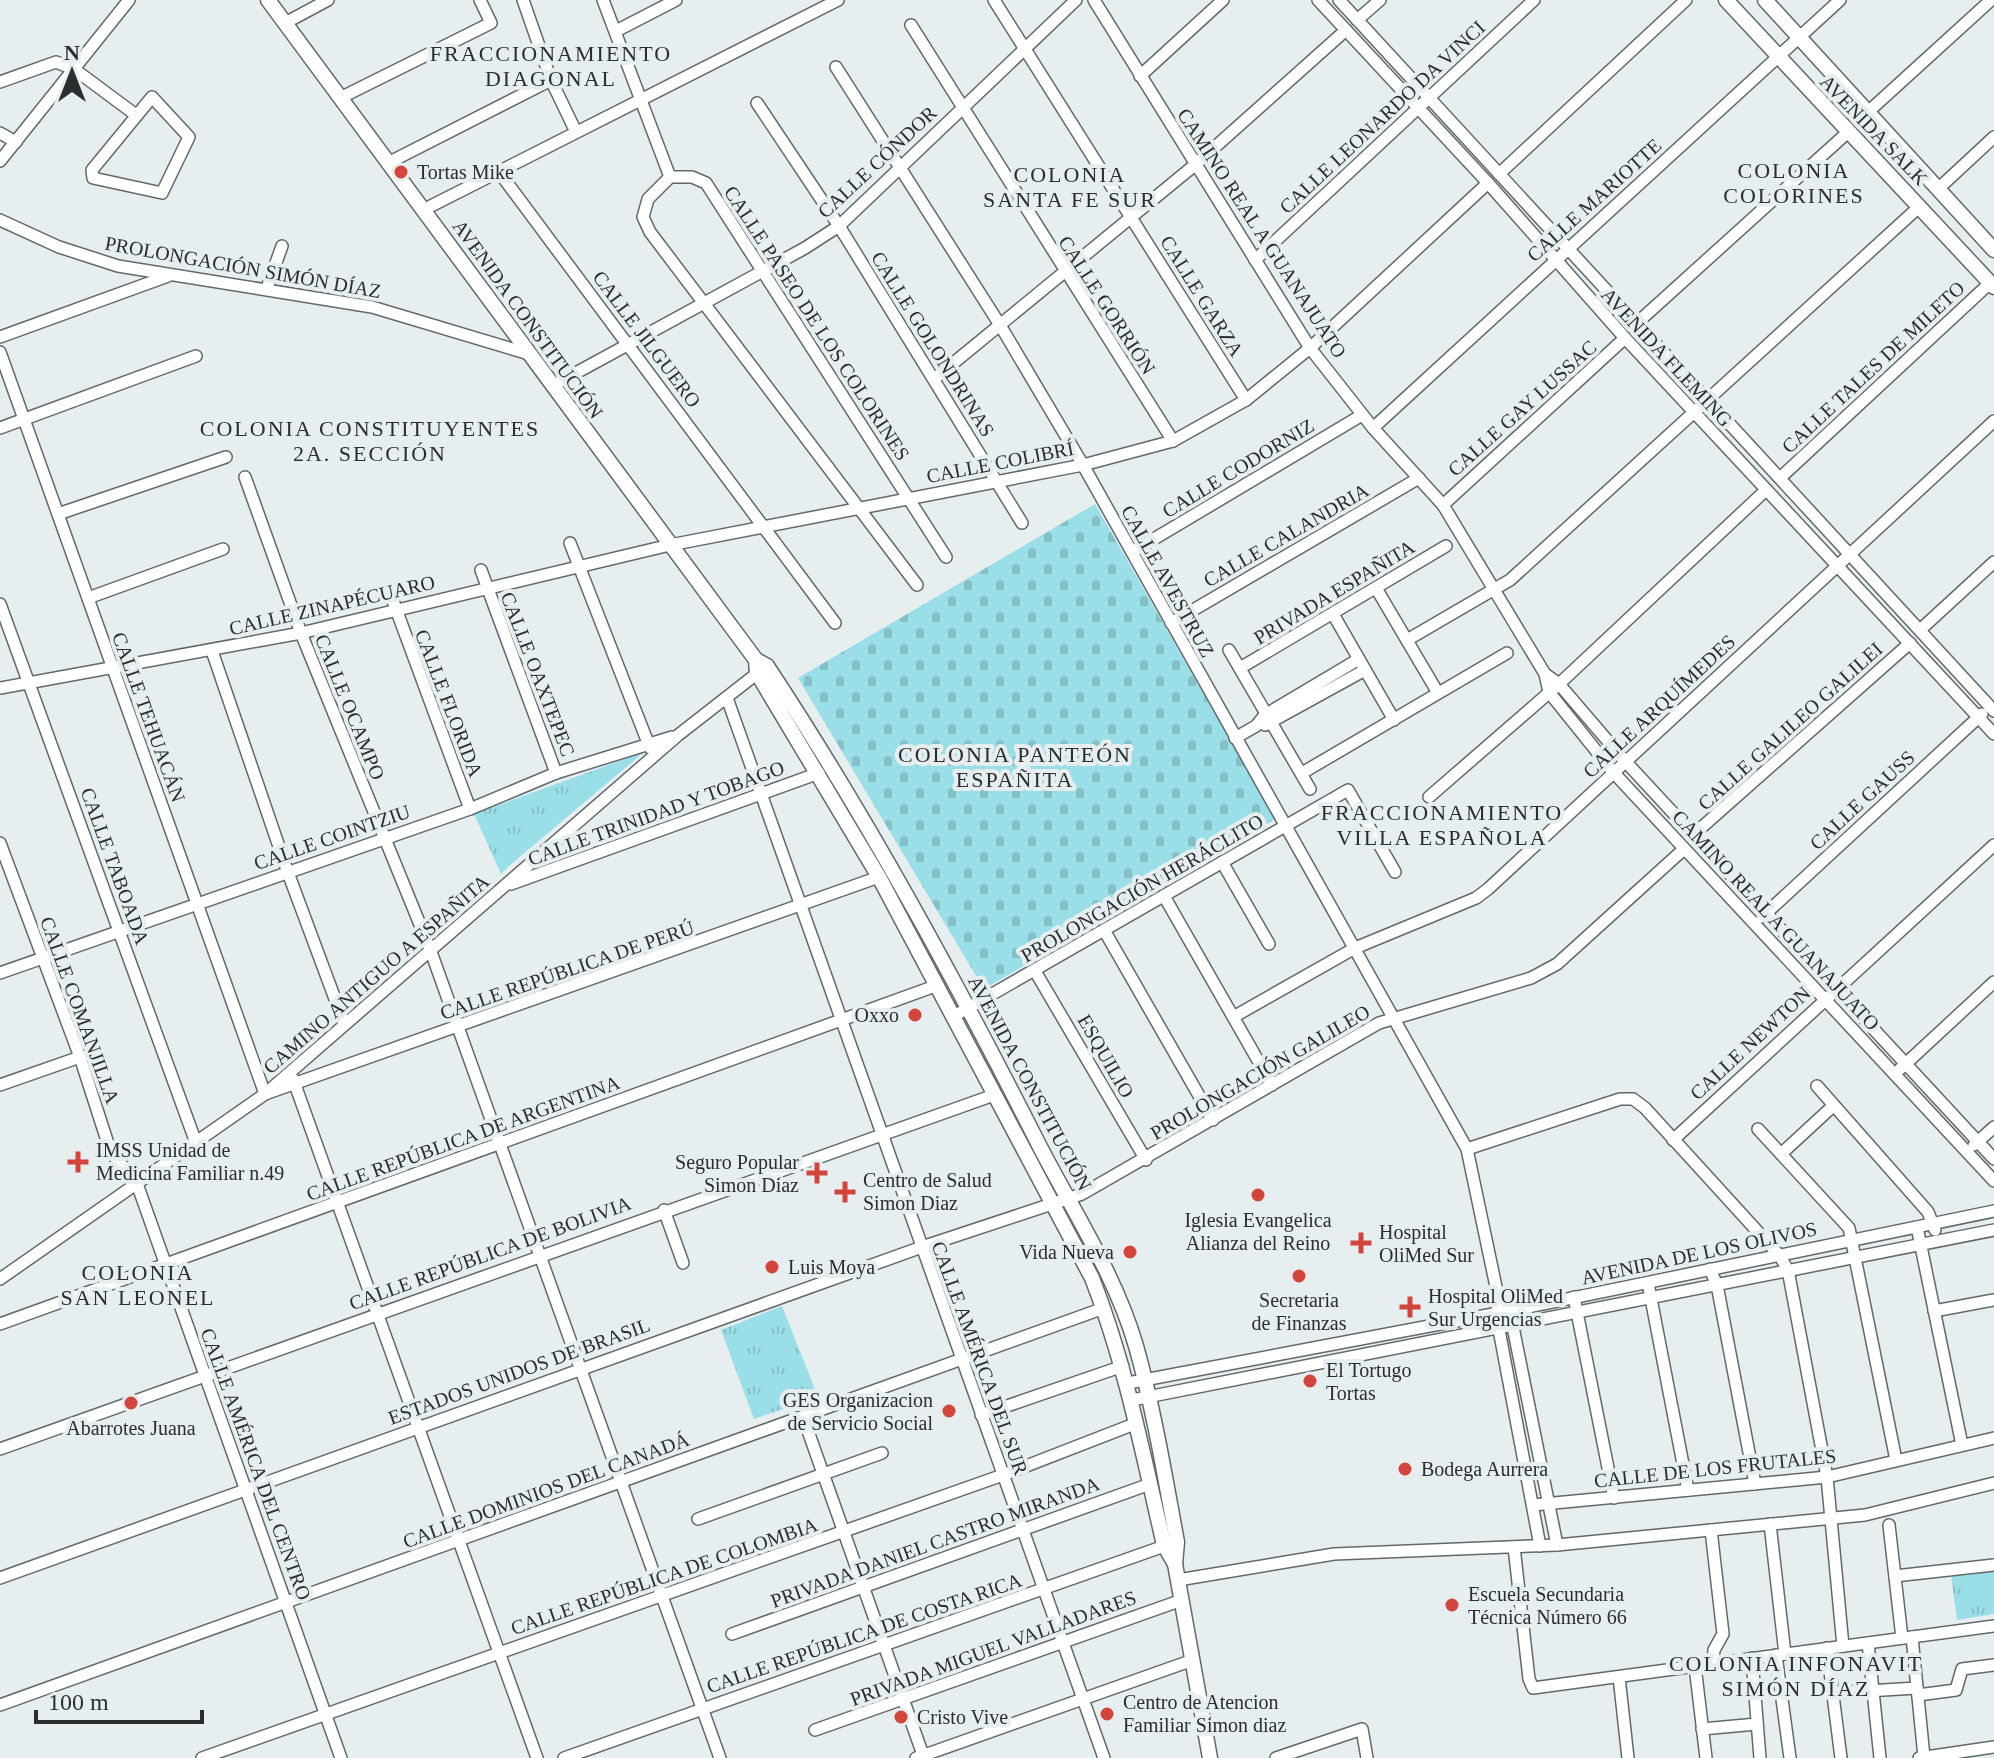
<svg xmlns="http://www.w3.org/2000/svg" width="1994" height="1758" font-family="Georgia,serif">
	<defs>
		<pattern id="cemetery-stones" width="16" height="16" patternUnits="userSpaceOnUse" patternTransform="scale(2)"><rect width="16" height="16" fill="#9adee8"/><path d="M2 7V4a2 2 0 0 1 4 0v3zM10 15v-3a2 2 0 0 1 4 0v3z" fill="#85bfc7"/></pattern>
		<pattern id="park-tufts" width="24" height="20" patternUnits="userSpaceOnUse" patternTransform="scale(2)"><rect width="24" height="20" fill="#9adee8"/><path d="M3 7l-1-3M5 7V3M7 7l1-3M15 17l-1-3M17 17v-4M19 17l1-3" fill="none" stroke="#85bfc7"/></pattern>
	</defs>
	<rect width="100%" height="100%" fill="#e7eeef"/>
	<polygon fill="url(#cemetery-stones)" points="1095,504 1275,819 984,989 798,678"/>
	<g fill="url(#park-tufts)">
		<polygon points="644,752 509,866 501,874 474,814"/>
		<polygon points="782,1306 818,1397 754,1419 721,1330"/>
		<polygon points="1994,1569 1994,1614 1957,1620 1951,1575"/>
	</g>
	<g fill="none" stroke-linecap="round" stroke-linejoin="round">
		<defs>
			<g id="minor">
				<polyline points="523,0 551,80 576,132"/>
				<polyline points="603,0 670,177"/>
				<polyline points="994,0 1246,400"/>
				<polyline points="1094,0 1310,348 1373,428 1443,505 1545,674 1549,692 1614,773 1994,1181"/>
				<polyline points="1318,0 1488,183 1625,338 1994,734"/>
				<polyline points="1339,0 1994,711"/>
				<polyline points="1357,20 1380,0"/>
				<polyline points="285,23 328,0"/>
				<polyline points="911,25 1173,441"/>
				<polyline points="616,31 676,0"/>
				<polyline points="836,67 1000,325 1083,465 1467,1149 1499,1301 1496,1314 1540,1546"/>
				<polyline points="1140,76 1223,0"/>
				<polyline points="0,82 56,62 74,69 136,115"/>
				<polygon points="152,97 189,137 162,193 93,178 92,170"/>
				<polyline points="340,98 491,23 480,0"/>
				<polyline points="757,103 839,226 1022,523"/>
				<polyline points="1868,112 1991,0"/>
				<polyline points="0,133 16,142"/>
				<polyline points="0,161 129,0"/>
				<polyline points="388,163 551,80"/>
				<polyline points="499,172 835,623"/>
				<polyline points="1499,174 1686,0"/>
				<polyline points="1938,189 1994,137"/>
				<polyline points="423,210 838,0"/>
				<polyline points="0,220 59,247 118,266 372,307 529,354"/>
				<polyline points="1255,260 1534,0"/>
				<polyline points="267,288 282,246"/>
				<polyline points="1637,323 1847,133"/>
				<polyline points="0,337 168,276"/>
				<polyline points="0,352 265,1094 879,877"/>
				<polyline points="934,379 1196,164 1346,30"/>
				<polyline points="552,386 805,248 839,226 1076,0"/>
				<polyline points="0,428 196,356"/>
				<polyline points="1373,428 1840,0"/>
				<polyline points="245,477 301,633 430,949 720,1758"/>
				<polyline points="1780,478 1990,283"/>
				<polyline points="1443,505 1625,338"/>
				<polyline points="58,514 226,457"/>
				<polyline points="570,543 650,748"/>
				<polyline points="1132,552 1362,415"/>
				<polyline points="481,570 556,773"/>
				<polyline points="917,585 650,232 643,217 648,199 670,177 692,177 706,183 946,557"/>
				<polyline points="1376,588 1438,693"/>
				<polyline points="389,590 470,809"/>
				<polyline points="88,598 223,549"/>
				<polyline points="0,604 195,1140"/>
				<polyline points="1333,614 1394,720"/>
				<polyline points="1171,623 1419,478"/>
				<polyline points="1920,630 1994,562"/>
				<polyline points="1407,640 1510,580 1920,206"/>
				<polyline points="1229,650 1310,789"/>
				<polyline points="212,651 287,870 344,1023"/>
				<polyline points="1240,668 1446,546"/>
				<polyline points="1545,674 1559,684 1625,761 1994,1159"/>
				<polyline points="0,688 301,633 670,545 1083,465 1173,441 1246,400 1310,348 1488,183"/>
				<polyline points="727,698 1104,1758"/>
				<polyline points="1265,725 1365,670"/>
				<polyline points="1235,738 1256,726 1265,715 1359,659"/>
				<polyline points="1302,773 1507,653"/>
				<polyline points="1429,797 1559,684 1766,490"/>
				<polyline points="1693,835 1910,643"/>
				<polyline points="0,843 80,1057 111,1153 136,1181 341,1758"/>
				<polyline points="1222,862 1269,944"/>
				<polyline points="511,884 819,773"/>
				<polyline points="1164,896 1272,1085"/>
				<polyline points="1762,917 1982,714"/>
				<polyline points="1104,930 1213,1120"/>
				<polyline points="1035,971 1146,1160"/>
				<polyline points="0,973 470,809 556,773 672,737"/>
				<polyline points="954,1016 1348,790 1395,872"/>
				<polyline points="1235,1016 1355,948 1476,898 1488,889 1994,421"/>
				<polyline points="1900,1069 1994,982"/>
				<polyline points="293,1079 537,1758"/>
				<polyline points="0,1085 80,1057"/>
				<polyline points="1817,1086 1928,1212 1935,1230"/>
				<polyline points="1758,1129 1849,1228 1896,1460"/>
				<polyline points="1673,1140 1994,845"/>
				<polyline points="1974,1145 1994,1127"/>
				<polyline points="1467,1149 1620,1099 1633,1099 1645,1108 1779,1255 1788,1270 1827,1477 1843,1646"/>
				<polyline points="1781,1154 1833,1106"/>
				<polyline points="664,1210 683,1263"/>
				<polyline points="1917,1227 1962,1445"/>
				<polyline points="1710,1269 1717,1285 1755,1484"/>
				<polyline points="0,1279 265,1094 677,736 764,668"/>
				<polyline points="1648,1283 1688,1490"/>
				<polyline points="1574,1297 1614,1498"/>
				<polyline points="1934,1311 1994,1300"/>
				<polyline points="1512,1322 1557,1545"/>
				<polyline points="0,1324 938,985"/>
				<polyline points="1128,1383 1509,1311 1994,1211"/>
				<polyline points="1132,1400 1994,1230"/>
				<polyline points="981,1415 1123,1366"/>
				<polyline points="803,1417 923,1755"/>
				<polyline points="0,1449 994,1095"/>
				<polyline points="1533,1505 1827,1477 1994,1438"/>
				<polyline points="698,1519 882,1453"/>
				<polyline points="1770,1524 1785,1654"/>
				<polyline points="1889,1525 1902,1638"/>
				<polyline points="1711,1530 1723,1634 1714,1650 1713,1663"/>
				<polyline points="1514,1547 1529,1679 1533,1688 1994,1626"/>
				<polyline points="1895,1576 1994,1565"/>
				<polyline points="0,1578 922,1247 1082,1194 1379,1023 1531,978 1557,964 1684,849"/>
				<polyline points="1178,1580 1334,1554 1557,1545 1865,1515 1994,1483"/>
				<polyline points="732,1634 1150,1484"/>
				<polyline points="1912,1637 1924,1757"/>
				<polyline points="1868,1643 1880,1758"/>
				<polyline points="1827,1648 1841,1758"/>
				<polyline points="1776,1655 1790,1758"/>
				<polyline points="1752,1658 1760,1758"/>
				<polyline points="1695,1666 1706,1758"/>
				<polyline points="1619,1677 1628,1758"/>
				<polyline points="1833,1693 1917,1688"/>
				<polyline points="1918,1695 1956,1690 1962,1669 1994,1665"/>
				<polyline points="0,1705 1104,1308"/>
				<polyline points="1702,1729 1757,1724"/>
				<polyline points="815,1730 1182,1600"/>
				<polyline points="202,1758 1003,1475 1137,1423"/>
				<polyline points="564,1758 1170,1544"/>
				<polyline points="916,1758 1193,1660"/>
				<polyline points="1276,1758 1362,1729 1367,1758"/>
				<polyline points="1919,1758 1994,1747"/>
			</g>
			<g id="major">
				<path d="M268 0 756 660 757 673 879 877 1092 1278C1126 1365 1143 1455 1164 1545L1175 1564 1210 1758"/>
				<polyline points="1726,0 1994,287"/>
				<polyline points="1765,0 1994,250"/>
				<path d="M756 660 767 666C868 819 956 981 1039 1145 1073 1211 1115 1274 1136 1346 1154 1410 1165 1477 1177 1542L1175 1564"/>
			</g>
		</defs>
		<use href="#minor" stroke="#62696a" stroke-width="14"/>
		<use href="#major" stroke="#62696a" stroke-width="17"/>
		<use href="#minor" stroke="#fff" stroke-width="11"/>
		<use href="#major" stroke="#fff" stroke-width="14"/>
	</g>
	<g fill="#d2443c" stroke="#e7eeef" stroke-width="3">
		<circle cx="401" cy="172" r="8"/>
		<circle cx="915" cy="1015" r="8"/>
		<path d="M74 1150h8v8h8v8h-8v8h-8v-8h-8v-8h8z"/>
		<path d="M813 1161h8v8h8v8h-8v8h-8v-8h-8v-8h8z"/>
		<path d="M841 1180h8v8h8v8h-8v8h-8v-8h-8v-8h8z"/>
		<circle cx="1258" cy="1195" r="8"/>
		<path d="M1357 1231h8v8h8v8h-8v8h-8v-8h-8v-8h8z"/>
		<circle cx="1130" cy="1252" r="8"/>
		<circle cx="772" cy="1267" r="8"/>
		<circle cx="1299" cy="1276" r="8"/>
		<path d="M1406 1295h8v8h8v8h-8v8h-8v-8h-8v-8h8z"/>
		<circle cx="1310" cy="1381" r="8"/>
		<circle cx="131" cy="1403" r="8"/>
		<circle cx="949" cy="1411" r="8"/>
		<circle cx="1405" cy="1469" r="8"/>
		<circle cx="1452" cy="1605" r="8"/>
		<circle cx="1107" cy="1714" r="8"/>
		<circle cx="901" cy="1717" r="8"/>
	</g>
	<g text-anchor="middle" stroke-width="8" stroke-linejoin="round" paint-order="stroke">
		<g font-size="20" fill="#2b2e2f" stroke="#e7eeef">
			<text transform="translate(1382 117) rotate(-43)" y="7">CALLE LEONARDO DA VINCI</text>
			<text transform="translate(1874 130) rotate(46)" y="7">AVENIDA SALK</text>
			<text transform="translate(877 162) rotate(-43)" y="7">CALLE CÓNDOR</text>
			<text transform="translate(1594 200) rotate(-42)" y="7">CALLE MARIOTTE</text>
			<text transform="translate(1262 233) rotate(57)" y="7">CAMINO REAL A GUANAJUATO</text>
			<text transform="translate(243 267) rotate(10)" y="7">PROLONGACIÓN SIMÓN DÍAZ</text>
			<text transform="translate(1202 296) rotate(58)" y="7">CALLE GARZA</text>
			<text transform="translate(1107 305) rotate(57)" y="7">CALLE GORRIÓN</text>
			<text transform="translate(528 319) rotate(54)" y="7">AVENIDA CONSTITUCIÓN</text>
			<text transform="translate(817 323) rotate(57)" y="7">CALLE PASEO DE LOS COLORINES</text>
			<text transform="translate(647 339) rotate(53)" y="7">CALLE JILGUERO</text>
			<text transform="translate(933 344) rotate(58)" y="7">CALLE GOLONDRINAS</text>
			<text transform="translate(1667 357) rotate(47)" y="7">AVENIDA FLEMING</text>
			<text transform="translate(1873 367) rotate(-43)" y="7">CALLE TALES DE MILETO</text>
			<text transform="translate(1522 408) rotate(-42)" y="7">CALLE GAY LUSSAC</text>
			<text transform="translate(1000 462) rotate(-11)" y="7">CALLE COLIBRÍ</text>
			<text transform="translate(1238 468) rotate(-31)" y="7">CALLE CODORNIZ</text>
			<text transform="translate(1286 535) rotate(-30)" y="7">CALLE CALANDRIA</text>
			<text transform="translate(1168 581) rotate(61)" y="7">CALLE AVESTRUZ</text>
			<text transform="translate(1334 592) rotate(-31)" y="7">PRIVADA ESPAÑITA</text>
			<text transform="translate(332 605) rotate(-13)" y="7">CALLE ZINAPÉCUARO</text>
			<text transform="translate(538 674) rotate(69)" y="7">CALLE OAXTEPEC</text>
			<text transform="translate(449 703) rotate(69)" y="7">CALLE FLORIDA</text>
			<text transform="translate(1659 706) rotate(-43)" y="7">CALLE ARQUÍMEDES</text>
			<text transform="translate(350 707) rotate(68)" y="7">CALLE OCAMPO</text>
			<text transform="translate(149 717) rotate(70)" y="7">CALLE TEHUACÁN</text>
			<text transform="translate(1790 726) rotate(-42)" y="7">CALLE GALILEO GALILEI</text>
			<text transform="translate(1862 800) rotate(-43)" y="7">CALLE GAUSS</text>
			<text transform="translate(656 813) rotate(-20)" y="7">CALLE TRINIDAD Y TOBAGO</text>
			<text transform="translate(332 837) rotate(-19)" y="7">CALLE COINTZIU</text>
			<text transform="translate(115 866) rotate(70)" y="7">CALLE TABOADA</text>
			<text transform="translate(1142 888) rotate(-30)" y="7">PROLONGACIÓN HERÁCLITO</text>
			<text transform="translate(1776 920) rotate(47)" y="7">CAMINO REAL A GUANAJUATO</text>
			<text transform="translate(567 970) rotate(-19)" y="7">CALLE REPÚBLICA DE PERÚ</text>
			<text transform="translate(376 974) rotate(-41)" y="7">CAMINO ANTIGUO A ESPAÑITA</text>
			<text transform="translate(80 1010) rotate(70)" y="7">CALLE COMANJILLA</text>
			<text transform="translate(1750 1043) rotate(-43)" y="7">CALLE NEWTON</text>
			<text transform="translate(1106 1056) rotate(60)" y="7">ESQUILIO</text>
			<text transform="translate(1260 1072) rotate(-30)" y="7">PROLONGACIÓN GALILEO</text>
			<text transform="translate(1030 1083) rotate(62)" y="7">AVENIDA CONSTITUCIÓN</text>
			<text transform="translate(463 1138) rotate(-20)" y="7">CALLE REPÚBLICA DE ARGENTINA</text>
			<text transform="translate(490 1253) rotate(-20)" y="7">CALLE REPÚBLICA DE BOLIVIA</text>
			<text transform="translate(1699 1253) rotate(-12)" y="7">AVENIDA DE LOS OLIVOS</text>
			<text transform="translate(980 1358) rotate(70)" y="7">CALLE AMÉRICA DEL SUR</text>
			<text transform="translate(519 1371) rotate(-20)" y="7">ESTADOS UNIDOS DE BRASIL</text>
			<text transform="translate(256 1464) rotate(70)" y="7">CALLE AMÉRICA DEL CENTRO</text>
			<text transform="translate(1715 1468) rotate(-6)" y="7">CALLE DE LOS FRUTALES</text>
			<text transform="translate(546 1490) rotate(-20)" y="7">CALLE DOMINIOS DEL CANADÁ</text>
			<text transform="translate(935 1542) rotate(-20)" y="7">PRIVADA DANIEL CASTRO MIRANDA</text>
			<text transform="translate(664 1576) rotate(-19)" y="7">CALLE REPÚBLICA DE COLOMBIA</text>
			<text transform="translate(864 1633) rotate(-19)" y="7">CALLE REPÚBLICA DE COSTA RICA</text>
			<text transform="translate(993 1648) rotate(-20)" y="7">PRIVADA MIGUEL VALLADARES</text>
		</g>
		<g font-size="20" fill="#2b2e2f" stroke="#e7eeef" text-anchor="start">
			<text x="417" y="179">Tortas Mike</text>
			<text x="899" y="1022" text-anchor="end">Oxxo</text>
			<text x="96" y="1157">IMSS Unidad de<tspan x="96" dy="23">Medicina Familiar n.49</tspan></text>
			<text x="799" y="1169" text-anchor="end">Seguro Popular<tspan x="799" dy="23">Simon Diaz</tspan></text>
			<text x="863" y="1187">Centro de Salud<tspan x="863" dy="23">Simon Diaz</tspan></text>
			<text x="1258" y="1227" text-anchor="middle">Iglesia Evangelica<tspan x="1258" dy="23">Alianza del Reino</tspan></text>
			<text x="1379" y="1239">Hospital<tspan x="1379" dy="23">OliMed Sur</tspan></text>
			<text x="1114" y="1259" text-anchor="end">Vida Nueva</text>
			<text x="788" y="1274">Luis Moya</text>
			<text x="1428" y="1303">Hospital OliMed<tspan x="1428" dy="23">Sur Urgencias</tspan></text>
			<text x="1299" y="1307" text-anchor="middle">Secretaria<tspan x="1299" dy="23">de Finanzas</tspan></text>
			<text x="1326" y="1377">El Tortugo<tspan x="1326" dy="23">Tortas</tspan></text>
			<text x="933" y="1407" text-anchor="end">GES Organizacion<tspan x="933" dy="23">de Servicio Social</tspan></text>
			<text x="131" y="1435" text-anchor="middle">Abarrotes Juana</text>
			<text x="1421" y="1476">Bodega Aurrera</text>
			<text x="1468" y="1601">Escuela Secundaria<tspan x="1468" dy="23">Técnica Número 66</tspan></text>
			<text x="1123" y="1709">Centro de Atencion<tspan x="1123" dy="23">Familiar Simon diaz</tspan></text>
			<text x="917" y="1724">Cristo Vive</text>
		</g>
		<g font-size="22" letter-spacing="2" fill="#2b2e2f" stroke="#e7eeef">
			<text x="551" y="61">FRACCIONAMIENTO<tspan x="551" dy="25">DIAGONAL</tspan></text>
			<text x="1794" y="178">COLONIA<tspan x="1794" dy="25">COLORINES</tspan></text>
			<text x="1070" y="182">COLONIA<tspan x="1070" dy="25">SANTA FE SUR</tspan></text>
			<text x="370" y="436">COLONIA CONSTITUYENTES<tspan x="370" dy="25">2A. SECCIÓN</tspan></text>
			<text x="1015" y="762">COLONIA PANTEÓN<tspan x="1015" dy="25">ESPAÑITA</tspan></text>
			<text x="1442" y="820">FRACCIONAMIENTO<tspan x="1442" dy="25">VILLA ESPAÑOLA</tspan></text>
			<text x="138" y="1280">COLONIA<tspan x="138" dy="25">SAN LEONEL</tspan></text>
			<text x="1796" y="1671">COLONIA INFONAVIT<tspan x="1796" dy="25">SIMÓN DÍAZ</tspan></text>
		</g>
	</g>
	<g transform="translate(72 72)" stroke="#e7eeef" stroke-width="6" paint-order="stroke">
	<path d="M0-6L14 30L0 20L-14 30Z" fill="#2b2e2f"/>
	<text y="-12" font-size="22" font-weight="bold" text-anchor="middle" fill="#2b2e2f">N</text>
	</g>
	<path d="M36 1710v12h166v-12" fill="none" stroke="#2b2e2f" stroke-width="4"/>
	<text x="48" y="1710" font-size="24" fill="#2b2e2f" stroke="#e7eeef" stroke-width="6" paint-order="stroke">100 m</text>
</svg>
